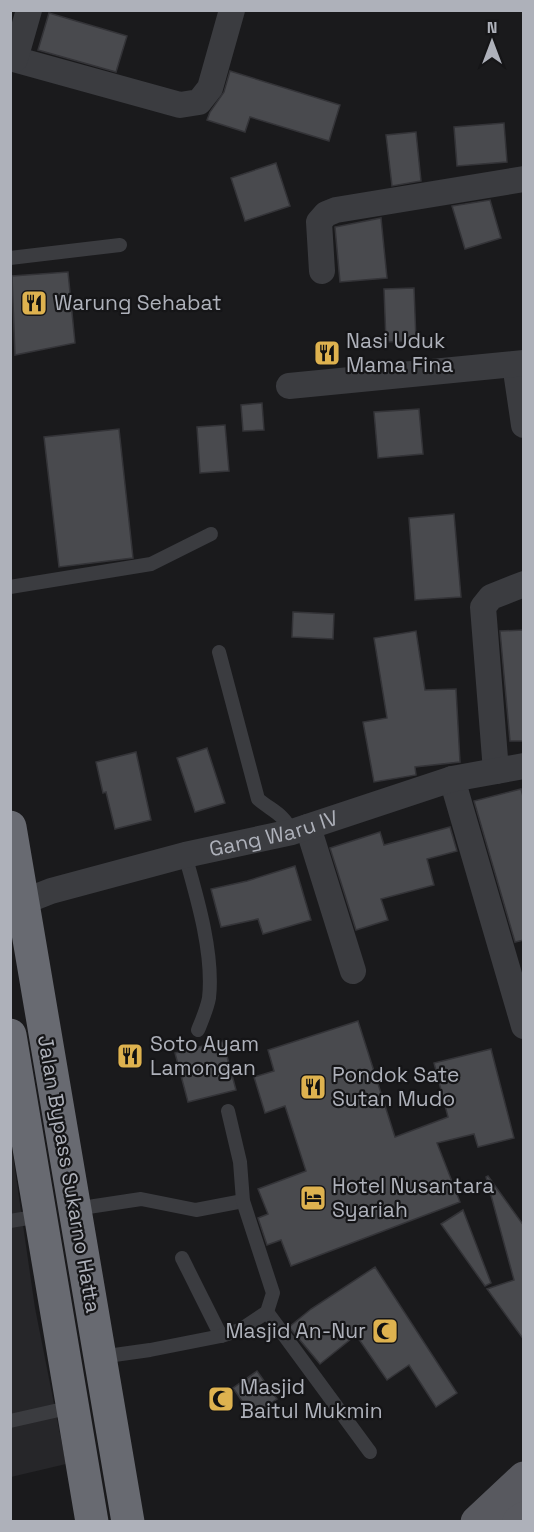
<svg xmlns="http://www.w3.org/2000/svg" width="534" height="1532" font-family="'Space Grotesk',sans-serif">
	<rect width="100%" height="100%" fill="#1a1a1c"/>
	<polygon fill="#262629" points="10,1149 12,1149 35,1308 66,1464 11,1477"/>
	<g fill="#494a4e" stroke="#343438" stroke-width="1.5">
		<polygon points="49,13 127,36 116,72 38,50"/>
		<polygon points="230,71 340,105 329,141 250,117 245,132 207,120 210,112 224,92"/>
		<polygon points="504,123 507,162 457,166 454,127"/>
		<polygon points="416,132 421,181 392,186 386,135"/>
		<polygon points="276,163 290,206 245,221 231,178"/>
		<polygon points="490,200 501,238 465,249 452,206"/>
		<polygon points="381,218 387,278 340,282 335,227"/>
		<polygon points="68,272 75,343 15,355 12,276"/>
		<polygon points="414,288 416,341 386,342 384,289"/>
		<polygon points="262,403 264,430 243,431 241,405"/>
		<polygon points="419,409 423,454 378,458 374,412"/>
		<polygon points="225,425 229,471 200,473 197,427"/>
		<polygon points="119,429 133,558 59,567 44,437"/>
		<polygon points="454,514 461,597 415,600 409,518"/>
		<polygon points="293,612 334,614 333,639 292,637"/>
		<polygon points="524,630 524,741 510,741 500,631"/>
		<polygon points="416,631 425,690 456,689 460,762 415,767 416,775 374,782 363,722 387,718 374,638"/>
		<polygon points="207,748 225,803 195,812 177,758"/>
		<polygon points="136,752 151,820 115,829 106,792 103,793 96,762"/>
		<polygon points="521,789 524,800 524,940 515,942 474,801"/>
		<polygon points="450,827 457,851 427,859 434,885 381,899 388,920 356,930 330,848 380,832 384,845"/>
		<polygon points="295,866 311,920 263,934 258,919 221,927 211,889 247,881"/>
		<polygon points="358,1021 395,1137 448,1117 434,1063 491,1049 514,1138 478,1147 474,1134 437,1143 460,1202 291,1266 281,1240 267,1245 258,1218 268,1214 258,1189 306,1171 285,1106 265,1113 254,1077 274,1071 268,1050"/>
		<polygon points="223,1041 236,1090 188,1102 175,1053"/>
		<polygon points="488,1176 524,1226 524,1340 487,1289 514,1280 486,1177"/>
		<polygon points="463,1210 491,1283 485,1286 441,1224"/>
		<polygon points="375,1267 457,1393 436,1407 409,1365 387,1380 356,1335 320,1364 289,1327 311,1309"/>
		<polygon points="257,1371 277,1399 252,1416 233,1388"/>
	</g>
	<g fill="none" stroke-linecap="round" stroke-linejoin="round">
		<g stroke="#3b3c40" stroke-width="14">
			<polyline points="10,258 120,245"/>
			<polyline points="10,587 151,564 211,534"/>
			<path d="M219 652 258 799C272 811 283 813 292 832"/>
			<path d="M185 855C197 897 214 954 209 998 207 1009 202 1020 198 1030"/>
			<polyline points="75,1209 141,1199 196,1210 243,1201"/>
			<polyline points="10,1221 40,1216"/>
			<polyline points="182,1258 221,1336"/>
			<polyline points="267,1312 370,1452"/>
			<polyline points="100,1357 150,1350 221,1336 240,1330 267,1312 273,1293 243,1201 240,1162 228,1111"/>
			<polyline points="10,1421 72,1407"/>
		</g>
		<g stroke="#3b3c40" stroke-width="26">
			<polyline points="10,58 180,105 199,102 210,88 232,10"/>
			<polyline points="15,59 29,10"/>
			<polyline points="322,271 319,222 326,214 336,210 524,179"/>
			<polyline points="515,364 524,425"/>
			<polyline points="289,386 524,363"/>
			<polyline points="496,771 483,607 491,597 524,584"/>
			<polyline points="452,779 524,1026"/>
			<polyline points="308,827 353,971"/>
			<path id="s1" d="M23 902 51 891 185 855 292 832 452 779 524 766"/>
		</g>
		<g stroke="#58595f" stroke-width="33">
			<polyline points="477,1522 524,1478"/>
			<polyline points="519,1522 524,1518"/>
		</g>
		<g stroke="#686a71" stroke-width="33">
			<polyline points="10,827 128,1522"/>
			<polyline points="10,1035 92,1522"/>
		</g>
	</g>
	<defs>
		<symbol id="restaurant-square" viewBox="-11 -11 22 22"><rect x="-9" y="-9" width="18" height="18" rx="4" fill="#deb24f" stroke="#151517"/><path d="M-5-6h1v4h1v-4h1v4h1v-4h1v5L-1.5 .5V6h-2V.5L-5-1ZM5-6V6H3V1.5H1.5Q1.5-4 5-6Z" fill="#111"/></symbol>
		<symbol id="hotel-square" viewBox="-11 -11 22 22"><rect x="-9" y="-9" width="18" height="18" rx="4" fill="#deb24f" stroke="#151517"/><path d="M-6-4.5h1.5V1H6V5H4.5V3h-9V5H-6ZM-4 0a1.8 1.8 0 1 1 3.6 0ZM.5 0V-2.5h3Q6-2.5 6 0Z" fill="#111"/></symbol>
		<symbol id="mosque-square" viewBox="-11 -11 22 22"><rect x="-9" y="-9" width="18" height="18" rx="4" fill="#deb24f" stroke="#151517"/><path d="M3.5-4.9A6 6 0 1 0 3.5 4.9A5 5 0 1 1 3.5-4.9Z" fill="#111"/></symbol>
	</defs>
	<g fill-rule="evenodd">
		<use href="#restaurant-square" x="19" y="288" width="30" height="30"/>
		<use href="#restaurant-square" x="312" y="338" width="30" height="30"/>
		<use href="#restaurant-square" x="115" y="1041" width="30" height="30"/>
		<use href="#restaurant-square" x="298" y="1072" width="30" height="30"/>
		<use href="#hotel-square" x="298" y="1183" width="30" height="30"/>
		<use href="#mosque-square" x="370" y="1316" width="30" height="30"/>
		<use href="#mosque-square" x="206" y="1384" width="30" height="30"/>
	</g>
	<g text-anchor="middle" stroke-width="4.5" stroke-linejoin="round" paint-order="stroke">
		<g font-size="21" fill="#aeb1ba" stroke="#151517" text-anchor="start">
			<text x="54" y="310">Warung Sehabat</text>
			<text x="346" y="348">Nasi Uduk<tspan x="346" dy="24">Mama Fina</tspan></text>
			<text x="150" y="1051">Soto Ayam<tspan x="150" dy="24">Lamongan</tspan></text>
			<text x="332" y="1082">Pondok Sate<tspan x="332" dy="24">Sutan Mudo</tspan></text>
			<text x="332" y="1193">Hotel Nusantara<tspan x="332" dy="24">Syariah</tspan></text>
			<text x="366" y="1338" text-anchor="end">Masjid An-Nur</text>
			<text x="240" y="1394">Masjid<tspan x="240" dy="24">Baitul Mukmin</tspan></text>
		</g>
		<g font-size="21" fill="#aeb1ba" stroke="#151517">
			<text dy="7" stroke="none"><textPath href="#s1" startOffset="260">Gang Waru IV</textPath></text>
			<text transform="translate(69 1174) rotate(80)" y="7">Jalan Bypass Sukarno Hatta</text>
		</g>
	</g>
	<rect width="534" height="1532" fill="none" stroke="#aeb1ba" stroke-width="24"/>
	<g transform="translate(492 42)" stroke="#151517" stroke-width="4.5" paint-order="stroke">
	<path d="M0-4.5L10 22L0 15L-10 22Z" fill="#aeb1ba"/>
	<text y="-9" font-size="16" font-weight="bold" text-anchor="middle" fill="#aeb1ba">N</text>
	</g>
</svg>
